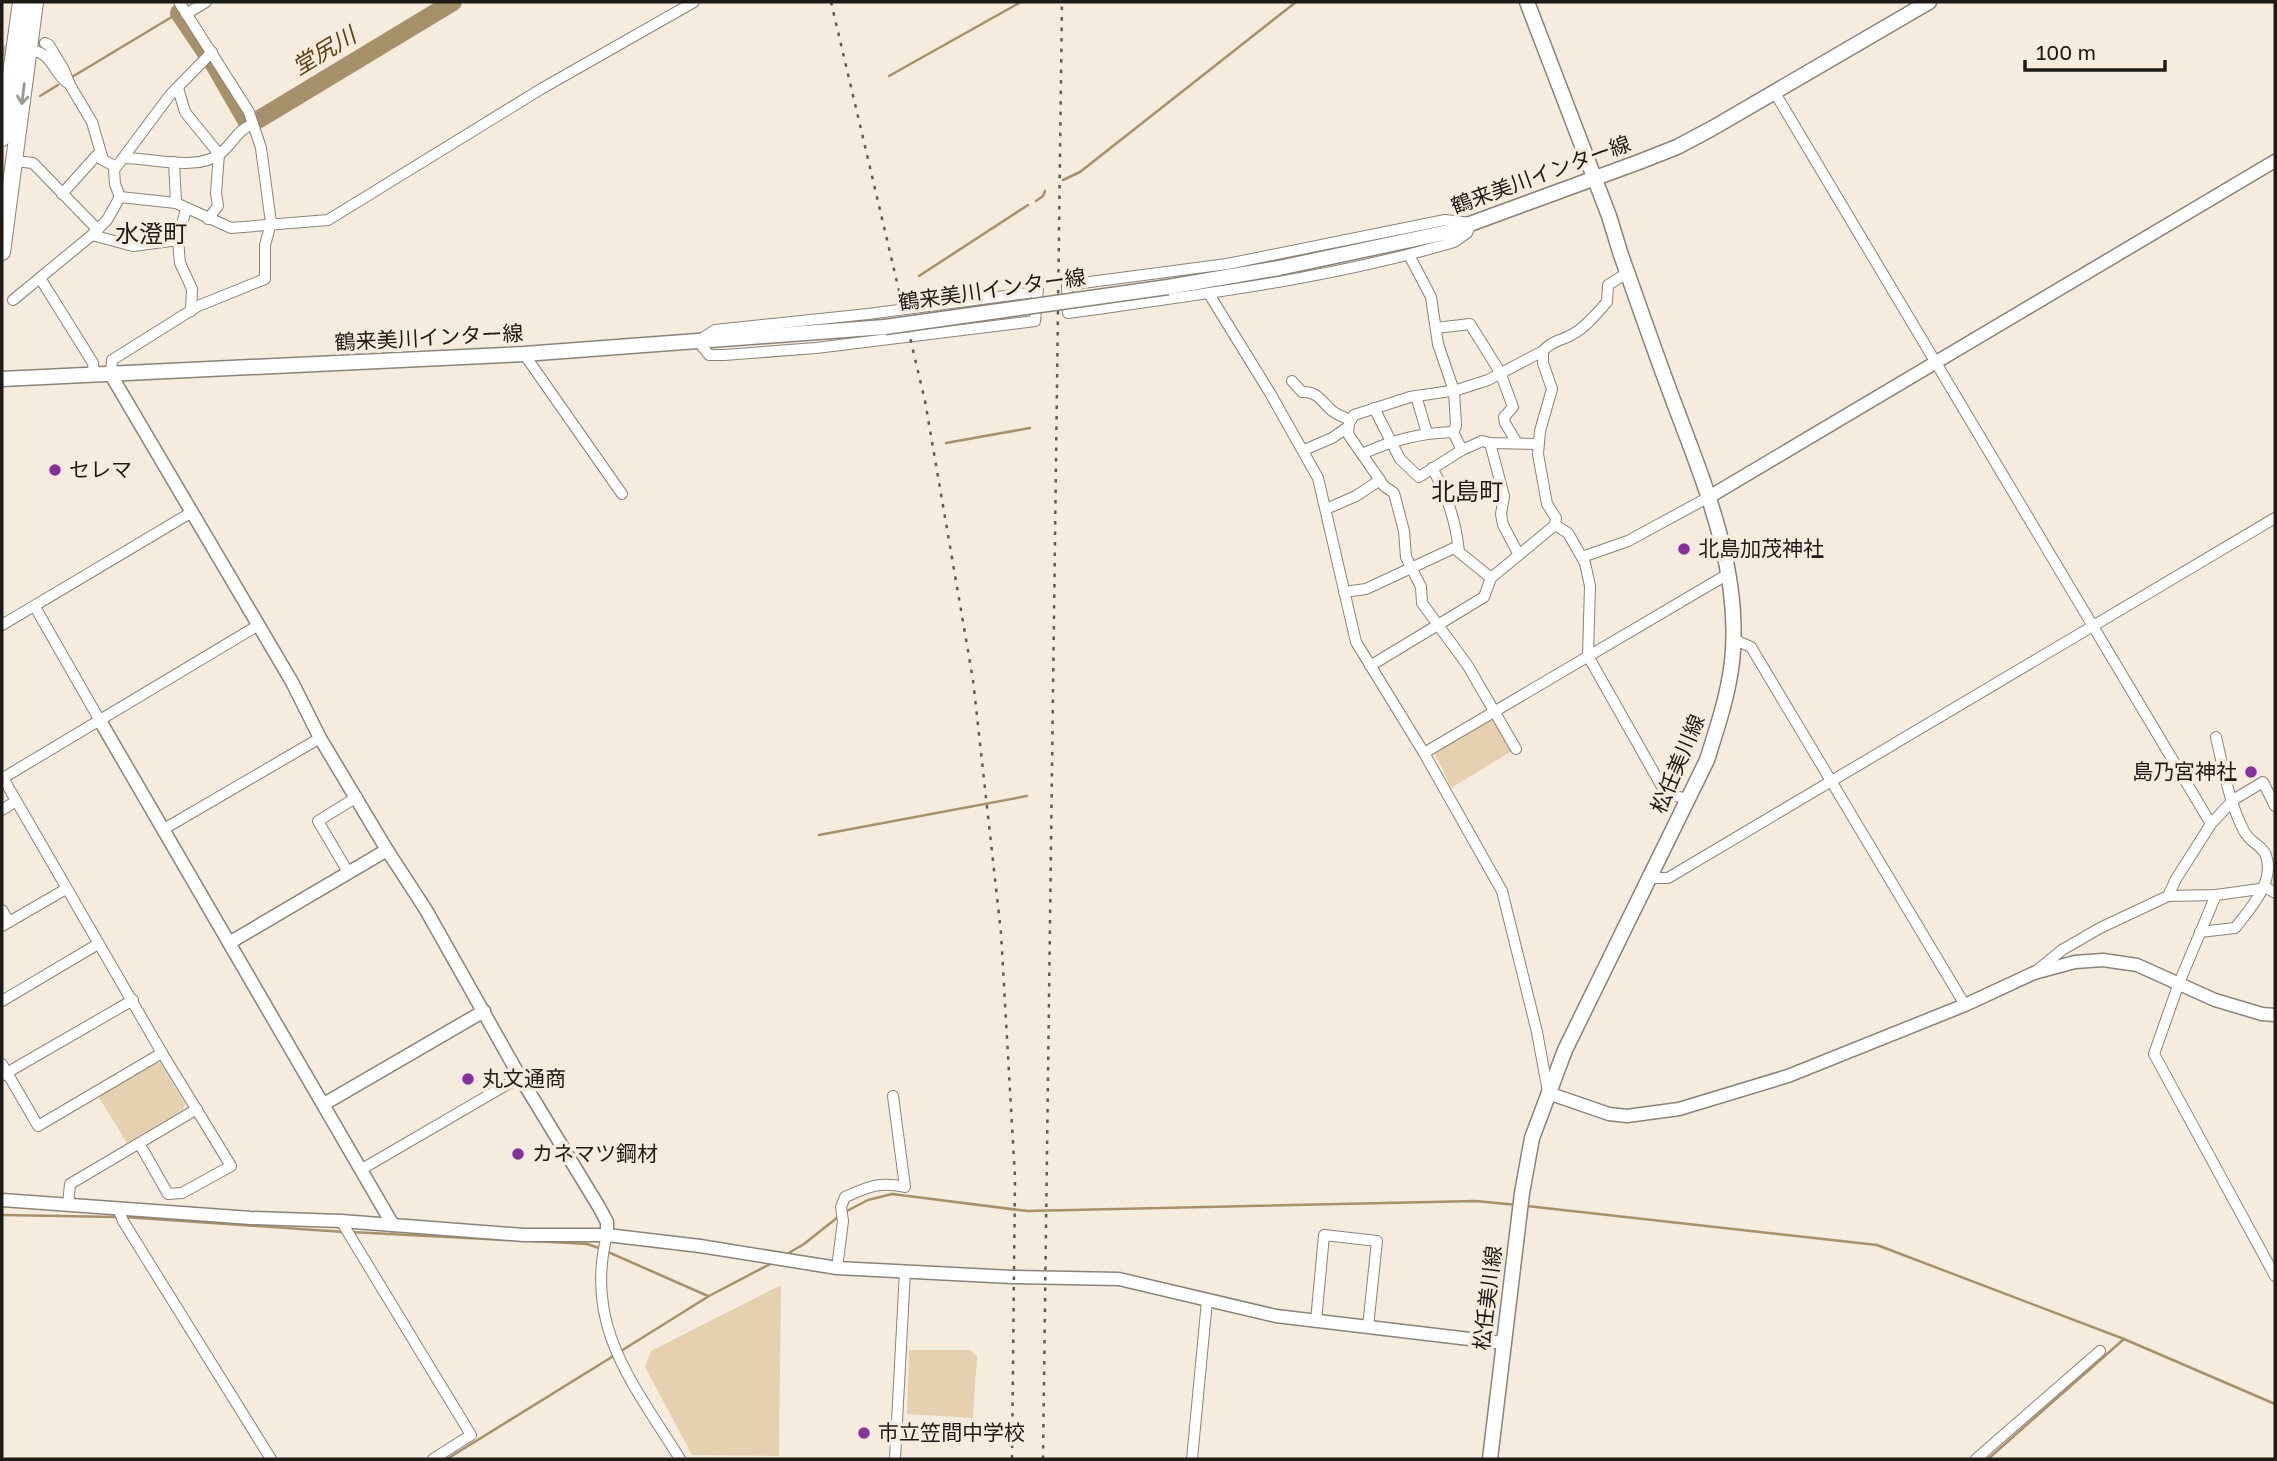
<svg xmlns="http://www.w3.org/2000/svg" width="2277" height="1461" font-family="'Golos Text','Noto Sans JP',sans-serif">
	<rect width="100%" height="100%" fill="#f5ecde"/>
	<g fill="#e5d1af">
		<polygon points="1490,720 1494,720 1512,751 1451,788 1435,754 1437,751"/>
		<polygon points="155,1062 161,1064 185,1104 183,1110 127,1143 98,1096"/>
		<polygon points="781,1285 779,1456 692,1455 645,1367 651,1351"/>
		<polygon points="909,1350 970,1350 977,1356 973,1418 907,1414"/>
	</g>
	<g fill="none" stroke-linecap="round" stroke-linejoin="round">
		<g stroke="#a7916b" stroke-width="2.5">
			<polyline points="889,76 1021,2"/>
			<polyline points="72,77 180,12"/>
			<polyline points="40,96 58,85"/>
			<polyline points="1063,180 1080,172 1296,2"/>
			<polyline points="1036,201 1043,196 1045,191"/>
			<polyline points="919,276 1028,205"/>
			<polyline points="946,443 1030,428"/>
			<polyline points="819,835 1027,796"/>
			<polyline points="1527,1206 1877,1245 2124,1339 2275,1404"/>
			<polyline points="843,1213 868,1200 892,1194 1027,1211 1476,1201 1517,1205"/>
			<polyline points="2,1215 117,1217"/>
			<polyline points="124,1217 344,1232"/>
			<polyline points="351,1232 505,1240"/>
			<polyline points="533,1241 587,1244 602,1249"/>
			<polyline points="608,1252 708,1296"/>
			<polyline points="787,1254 804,1244 838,1217"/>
			<polyline points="621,1351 709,1296 772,1263"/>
			<polyline points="447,1459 615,1355"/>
			<polyline points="1988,1459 2124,1339"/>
		</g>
		<g stroke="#a7916b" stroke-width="18">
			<polyline points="179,13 206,53"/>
			<polyline points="212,61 246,120"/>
			<polyline points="256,121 453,2"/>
		</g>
		<polyline stroke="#cac2b6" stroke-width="10" stroke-dasharray="10 5" stroke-linecap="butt" points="2,51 45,43"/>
		<defs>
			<g id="minor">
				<polyline points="186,14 206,2"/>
				<polyline points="45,43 49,45 63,68 70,85 92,122 103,160"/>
				<path d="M28 51C50 49 52 70 66 82"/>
				<polyline points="178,88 185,112 219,154 216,193 218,206 208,219"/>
				<polyline points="1775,93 2211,824"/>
				<path d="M123 158C152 158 198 172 221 153 233 143 238 129 253 124"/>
				<polyline points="14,161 33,163 98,230"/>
				<polyline points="174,162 176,203"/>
				<polyline points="62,194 96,156 116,167"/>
				<polyline points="120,197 176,203 231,228 328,220 541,89 694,2"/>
				<polyline points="120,197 115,184 114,170 170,95 212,52"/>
				<polyline points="186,209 178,240 180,263 192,289 191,311"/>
				<path d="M1445 220 1471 223 1467 233 1454 242C1329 279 1197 295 1068 313L1067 285 1227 264Z"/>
				<polyline points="92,235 133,246 178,240"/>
				<polyline points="1409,255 1431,297 1438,344 1454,391 1456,426 1453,432"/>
				<path d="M1627 273 1608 285 1607 302C1597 313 1586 327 1573 334 1561 341 1551 341 1543 351V363L1552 389 1540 431 1538 454 1547 504 1556 518 1555 525 1568 533 1585 563 1590 586 1588 656 1661 785 1671 795 1688 799"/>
				<polyline points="40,278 93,363 94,374"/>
				<polygon points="1038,289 1035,321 816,348 724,355 709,355 698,341 715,330 868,314 1028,293"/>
				<polyline points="1209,294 1270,393 1318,478 1356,642 1424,753 1502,891 1537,1032 1548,1092"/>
				<polyline points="13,300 92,235 107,220 120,197"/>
				<polyline points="1436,328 1470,324 1500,372 1513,407 1504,417 1505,423 1517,443"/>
				<polyline points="524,354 622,494"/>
				<polyline points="111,375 112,360 198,306 265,279 265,245 271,223 261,148 249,112 179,2"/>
				<path d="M1292 381 1302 392C1316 391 1321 400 1330 409 1336 415 1343 417 1351 420"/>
				<polyline points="1416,396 1427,433"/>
				<polyline points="1374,408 1400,459 1419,477 1462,450 1482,441 1490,443 1538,444"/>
				<polyline points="1490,443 1504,496 1501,514 1503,525 1519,555"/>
				<polyline points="1304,450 1332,438 1348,427"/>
				<path d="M1362 454C1393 440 1420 433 1453 432L1462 450"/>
				<path d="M1432 468C1447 494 1456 522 1459 552"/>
				<polyline points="1326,509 1356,496 1380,480"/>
				<polyline points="1582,557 1628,541 1709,497"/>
				<polyline points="1344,592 1366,589 1454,548 1491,578"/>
				<polyline points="35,607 99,719"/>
				<polyline points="2,625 192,512"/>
				<polyline points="1733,639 1751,647 1965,1005"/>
				<polyline points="1370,666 1484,597 1491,578 1555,525"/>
				<polyline points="1516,749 1468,666 1422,603 1421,587 1406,557 1404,531 1394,493 1384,486 1348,434 1349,423 1354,415 1410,397 1457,390 1488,380 1543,351"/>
				<polyline points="1424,753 1728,574"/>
				<polyline points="2,810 16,801"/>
				<polyline points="164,829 320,738"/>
				<polyline points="348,872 318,821 357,797"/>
				<polyline points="1650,878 1668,878 2275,518"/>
				<polyline points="2216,895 2179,983 2154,1054 2275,1276"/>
				<polyline points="2168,896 2216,895 2267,888 2275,893"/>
				<polyline points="2,910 9,922"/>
				<polyline points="2,926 66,889"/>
				<path d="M2200 932 2235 928C2250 909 2277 880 2265 853 2257 841 2249 844 2241 825 2228 797 2223 767 2216 737"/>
				<polyline points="2035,972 2062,950 2100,928 2168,896 2176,879 2211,824 2233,800 2263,782 2275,806"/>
				<polyline points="2,1001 98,944"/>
				<polyline points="2,1064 38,1126 162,1053"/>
				<polyline points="3,1075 133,1000"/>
				<polyline points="139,1143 168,1194 182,1193 231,1166 162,1053 3,778 257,626"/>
				<polyline points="362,1169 520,1077"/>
				<polyline points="68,1205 70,1184 197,1109"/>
				<polyline points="118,1208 123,1221 271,1459"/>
				<polyline points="341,1221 471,1435 433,1459"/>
				<path d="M607 1235C583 1327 635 1386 680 1459"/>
				<path d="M837 1268 843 1221 841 1207 845 1197C868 1187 879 1181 905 1187L893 1096"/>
				<polyline points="1316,1321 1324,1235 1377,1241 1368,1327"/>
				<polyline points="895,1459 905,1271"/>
				<polyline points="1192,1459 1207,1301"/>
				<polyline points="1976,1459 2100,1351"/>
			</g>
			<g id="tertiary">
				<polyline points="111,375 292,682 320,738 387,850 426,910 520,1077 599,1207 607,1222 607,1235"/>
				<polyline points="1709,497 2275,161"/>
				<polyline points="99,719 393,1225"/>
				<polyline points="229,943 387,850"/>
				<polyline points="1548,1093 1609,1114 1627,1116 1679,1109 1788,1076 1965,1005 2034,973 2075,962 2103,960 2137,965 2215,1000 2262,1014 2275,1015"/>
				<polyline points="324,1104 484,1011"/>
				<polyline points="2,1200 251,1218 341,1221 524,1235 607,1235 700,1246 837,1268 1012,1277 1119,1279 1276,1316 1503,1343"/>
			</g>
			<path id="secondary" d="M1490 1459 1522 1193 1532 1138 1565 1050 1707 760C1717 728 1728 696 1732 662 1742 571 1704 483 1673 400 1655 352 1638 303 1621 255L1609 216 1527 2"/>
			<g id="primary">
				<polyline points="1168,287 1279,268 1448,232 1639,162 1677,147 1711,129 1929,2"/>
				<polyline points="2,379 524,354 885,327"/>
			</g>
			<g id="trunk">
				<polyline points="2,138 21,2"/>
				<polyline points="2,252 35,2"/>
			</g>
		</defs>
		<use href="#minor" stroke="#8b8377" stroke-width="12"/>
		<use href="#tertiary" stroke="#8b8377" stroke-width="15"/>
		<use href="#secondary" stroke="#8b8377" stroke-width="17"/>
		<use href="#primary" stroke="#8b8377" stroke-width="17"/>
		<use href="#trunk" stroke="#8b8377" stroke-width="18"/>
		<use href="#minor" stroke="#fff" stroke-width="10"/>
		<use href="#tertiary" stroke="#fff" stroke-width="12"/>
		<use href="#secondary" stroke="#fff" stroke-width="14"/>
		<use href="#primary" stroke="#fff" stroke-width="14"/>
		<use href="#trunk" stroke="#fff" stroke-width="16"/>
		<g stroke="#5f5a53" stroke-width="2.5" stroke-dasharray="3.5 7" stroke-linecap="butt">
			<polyline points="831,2 925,401 973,680 1001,933 1015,1178 1012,1459"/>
			<polyline points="1043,1459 1062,2"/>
		</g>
		<defs>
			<polyline id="primary-bridge" points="885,327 1168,287"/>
		</defs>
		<use href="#primary-bridge" stroke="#8b8377" stroke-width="17" stroke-linecap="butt"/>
		<use href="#primary-bridge" stroke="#fff" stroke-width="14"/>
	</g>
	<defs><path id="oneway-shaft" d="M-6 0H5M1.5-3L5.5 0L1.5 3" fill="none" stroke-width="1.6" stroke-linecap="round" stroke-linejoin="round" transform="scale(1.75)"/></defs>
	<use stroke="#9a9896" href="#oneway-shaft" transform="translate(23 94) rotate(97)"/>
	<g fill="#872f9c" stroke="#f5ecde" stroke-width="2.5">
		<circle cx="55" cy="470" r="7"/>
		<circle cx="1684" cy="549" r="7"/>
		<circle cx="2251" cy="772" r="7"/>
		<circle cx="468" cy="1079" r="7"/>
		<circle cx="518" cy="1154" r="7"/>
		<circle cx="864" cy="1433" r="7"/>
	</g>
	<g text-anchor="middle" stroke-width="7" stroke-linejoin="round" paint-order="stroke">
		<g font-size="21" fill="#1e1b16" stroke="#f5ecde">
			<text transform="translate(1541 175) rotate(-20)" y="7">鶴来美川インター線</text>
			<text transform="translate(992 290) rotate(-8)" y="7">鶴来美川インター線</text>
			<text transform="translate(429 338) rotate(-3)" y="7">鶴来美川インター線</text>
			<text transform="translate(1678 764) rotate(-67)" y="7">松任美川線</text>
			<text transform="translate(1488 1298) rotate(-83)" y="7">松任美川線</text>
		</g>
		<g font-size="21" fill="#1e1b16" stroke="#f5ecde" text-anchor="start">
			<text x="69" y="477">セレマ</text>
			<text x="1698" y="556">北島加茂神社</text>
			<text x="2237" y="779" text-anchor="end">島乃宮神社</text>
			<text x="482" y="1086">丸文通商</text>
			<text x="532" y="1161">カネマツ鋼材</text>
			<text x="878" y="1440">市立笠間中学校</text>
		</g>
		<g font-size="23" font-style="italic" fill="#5d4415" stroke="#f5ecde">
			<text transform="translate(324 51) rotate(-31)" y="8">堂尻川</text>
		</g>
		<g font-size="24" fill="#1e1b16" stroke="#f5ecde">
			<text x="151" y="242">水澄町</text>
			<text x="1467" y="500">北島町</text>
		</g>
	</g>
	<rect width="2277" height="1461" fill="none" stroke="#1e1b16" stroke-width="7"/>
	<path d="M2025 60v10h140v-10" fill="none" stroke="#1e1b16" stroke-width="3.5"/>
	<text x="2036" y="60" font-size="21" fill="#1e1b16" stroke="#f5ecde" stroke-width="5" paint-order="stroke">100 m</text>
</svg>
